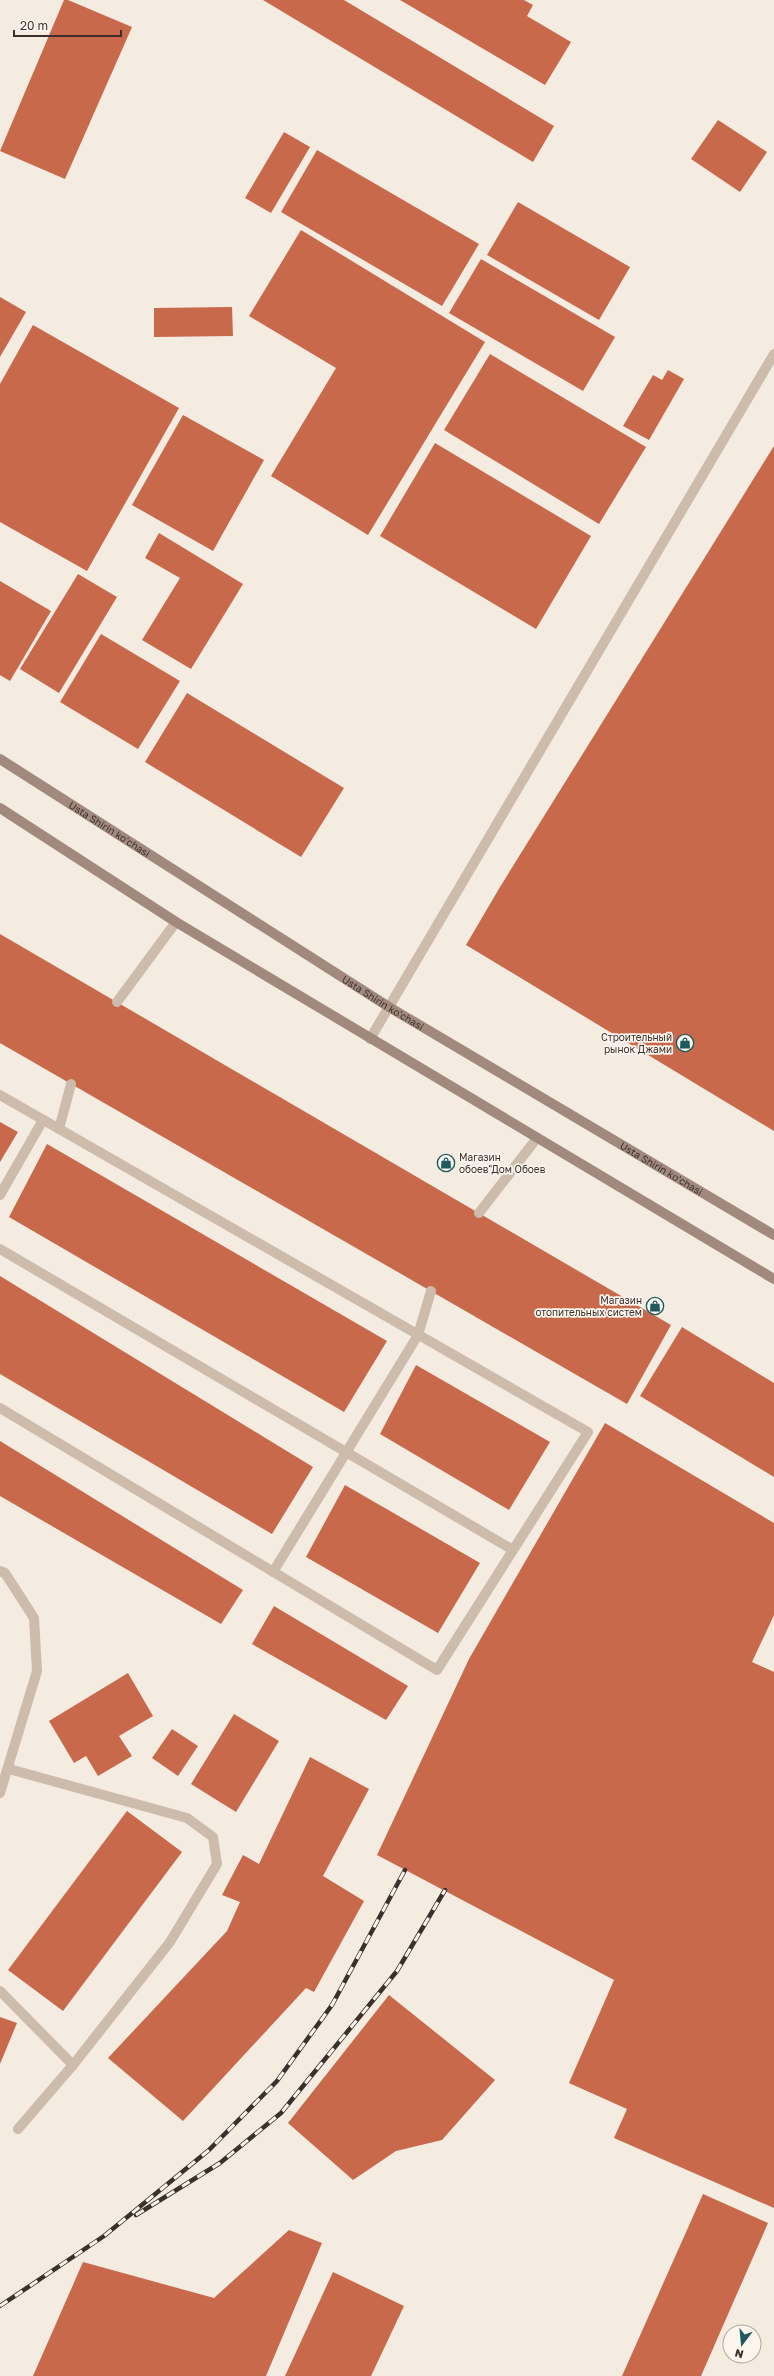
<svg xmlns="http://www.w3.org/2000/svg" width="774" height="2376" font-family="'Golos Text',sans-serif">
	<rect width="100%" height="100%" fill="#f4ebe1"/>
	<g fill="#c8694b">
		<polygon points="64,0 68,0 132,27 65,179 0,151"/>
		<polygon points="263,0 344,0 554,126 533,162"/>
		<polygon points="400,0 524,0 533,5 527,16 571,42 545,85"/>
		<polygon points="718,120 767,152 740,192 691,159"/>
		<polygon points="284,132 310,147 271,213 245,198"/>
		<polygon points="317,150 479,244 442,306 281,212"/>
		<polygon points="518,202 630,267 599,320 487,255"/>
		<polygon points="301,230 485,342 368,535 271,476 336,368 249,316"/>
		<polygon points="481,259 615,337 583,391 449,313"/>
		<polygon points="0,297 26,312 0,357"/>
		<polygon points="232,307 233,336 154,337 154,308"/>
		<polygon points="33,325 179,408 87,571 0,522 0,384"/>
		<polygon points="490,354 646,447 599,524 444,430"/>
		<polygon points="668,370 684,379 649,440 623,426 653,375 662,380"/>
		<polygon points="183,415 264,460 213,551 132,505"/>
		<polygon points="435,443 591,536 536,629 380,536"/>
		<polygon points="774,446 774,1131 466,945 500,887"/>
		<polygon points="159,533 243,584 191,669 142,640 180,578 145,558"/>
		<polygon points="78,574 117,597 59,693 20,669"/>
		<polygon points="0,581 51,611 10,681 0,675"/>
		<polygon points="101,634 180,681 138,749 60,702"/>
		<polygon points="187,693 344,788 301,857 145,762"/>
		<polygon points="0,934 671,1325 627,1404 0,1043"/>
		<polygon points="0,1122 18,1132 0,1162"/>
		<polygon points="47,1144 387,1341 344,1412 9,1217"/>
		<polygon points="0,1276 313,1467 272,1534 0,1374"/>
		<polygon points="682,1327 774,1383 774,1477 640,1396"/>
		<polygon points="416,1365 550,1442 509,1510 380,1434"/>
		<polygon points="605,1423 774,1523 774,1615 752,1662 774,1672 774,2208 614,2138 627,2109 569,2083 614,1980 377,1855 469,1659"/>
		<polygon points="0,1441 243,1590 221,1624 0,1496"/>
		<polygon points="345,1485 480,1563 438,1633 306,1557"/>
		<polygon points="274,1606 408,1686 386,1720 252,1644"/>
		<polygon points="128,1673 153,1716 119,1736 132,1756 98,1776 86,1756 74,1763 49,1721"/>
		<polygon points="234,1714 279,1741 236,1812 191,1784"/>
		<polygon points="172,1729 198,1746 178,1776 152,1758"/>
		<polygon points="310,1757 369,1789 323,1876 364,1901 314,1992 306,1988 183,2121 108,2058 227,1931 240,1902 222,1895 243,1855 259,1864"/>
		<polygon points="127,1811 182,1852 63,2011 8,1970"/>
		<polygon points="389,1995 495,2080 442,2140 396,2151 353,2180 288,2123"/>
		<polygon points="0,2017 17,2023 0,2064"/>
		<polygon points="703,2194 768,2223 701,2376 622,2376"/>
		<polygon points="289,2230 322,2243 266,2376 33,2376 83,2262 214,2298"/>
		<polygon points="333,2272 404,2306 371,2376 285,2376"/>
	</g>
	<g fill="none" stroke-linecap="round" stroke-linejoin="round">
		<g stroke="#cdbbac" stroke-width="10">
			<polyline points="117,1002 176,922"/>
			<polyline points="370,1039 774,354"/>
			<polyline points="0,1095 588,1432 437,1670 0,1408"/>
			<polyline points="59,1129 71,1084"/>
			<polyline points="0,1195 43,1120"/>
			<polyline points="479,1213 537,1138"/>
			<polyline points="0,1249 513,1550"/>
			<polyline points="0,1571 5,1573 34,1618 37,1671 0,1793"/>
			<polyline points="273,1572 418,1335 431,1291"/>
			<polyline points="9,1769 187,1818 213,1837 217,1864 170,1942 73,2065 18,2129"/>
			<polyline points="0,1991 73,2065"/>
		</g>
		<g stroke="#a18a7d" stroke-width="10">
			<path id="s1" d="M0 759 389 1007 774 1235"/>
			<polyline points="0,808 176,922 774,1279"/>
		</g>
		<defs>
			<g id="rail">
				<polyline points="136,2215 220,2163 281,2113 397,1971 445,1890"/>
				<polyline points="0,2306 104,2236 209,2150 277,2081 332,2005 405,1870"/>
			</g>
		</defs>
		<use href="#rail" stroke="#3b302b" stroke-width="4.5"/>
		<use href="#rail" stroke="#fbf5ee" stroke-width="3" stroke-dasharray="9" stroke-linecap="butt"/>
	</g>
	<defs>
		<symbol id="shop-ring" viewBox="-11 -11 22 22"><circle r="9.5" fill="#fbf5ee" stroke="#1f5a5e" stroke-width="1.5"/><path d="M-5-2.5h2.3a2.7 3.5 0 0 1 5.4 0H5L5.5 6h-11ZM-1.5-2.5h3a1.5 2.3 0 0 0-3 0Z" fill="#1f5a5e"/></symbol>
	</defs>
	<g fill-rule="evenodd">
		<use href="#shop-ring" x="675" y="1033" width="20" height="20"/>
		<use href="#shop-ring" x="436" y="1153" width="20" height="20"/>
		<use href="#shop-ring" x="645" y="1296" width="20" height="20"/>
	</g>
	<g text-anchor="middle" stroke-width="3.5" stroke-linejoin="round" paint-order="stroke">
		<g font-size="10" fill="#3b302b" stroke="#fbf5ee">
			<text dy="4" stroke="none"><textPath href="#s1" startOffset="130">Usta Shirin ko'chasi</textPath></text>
			<text dy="4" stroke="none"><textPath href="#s1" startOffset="454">Usta Shirin ko'chasi</textPath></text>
			<text dy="4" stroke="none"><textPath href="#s1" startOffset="778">Usta Shirin ko'chasi</textPath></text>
		</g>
		<g font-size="10" fill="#3b302b" stroke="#fbf5ee" text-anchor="end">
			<text x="672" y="1041">Строительный<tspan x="672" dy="12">рынок Джами</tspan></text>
			<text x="459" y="1161" text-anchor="start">Магазин<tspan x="459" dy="12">обоев"Дом Обоев</tspan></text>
			<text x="642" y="1304">Магазин<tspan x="642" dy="12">отопительных систем</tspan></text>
		</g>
	</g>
	<g transform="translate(742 2344) rotate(196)"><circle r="19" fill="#fbf5ee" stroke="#aea6a0"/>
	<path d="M0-3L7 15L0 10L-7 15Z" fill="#1f5a5e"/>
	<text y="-6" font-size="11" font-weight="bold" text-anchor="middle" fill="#3b302b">N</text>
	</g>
	<path d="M14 30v6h107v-6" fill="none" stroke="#3b302b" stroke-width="2"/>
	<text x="20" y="30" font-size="12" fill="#3b302b" stroke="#fbf5ee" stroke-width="3" paint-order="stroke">20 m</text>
</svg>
